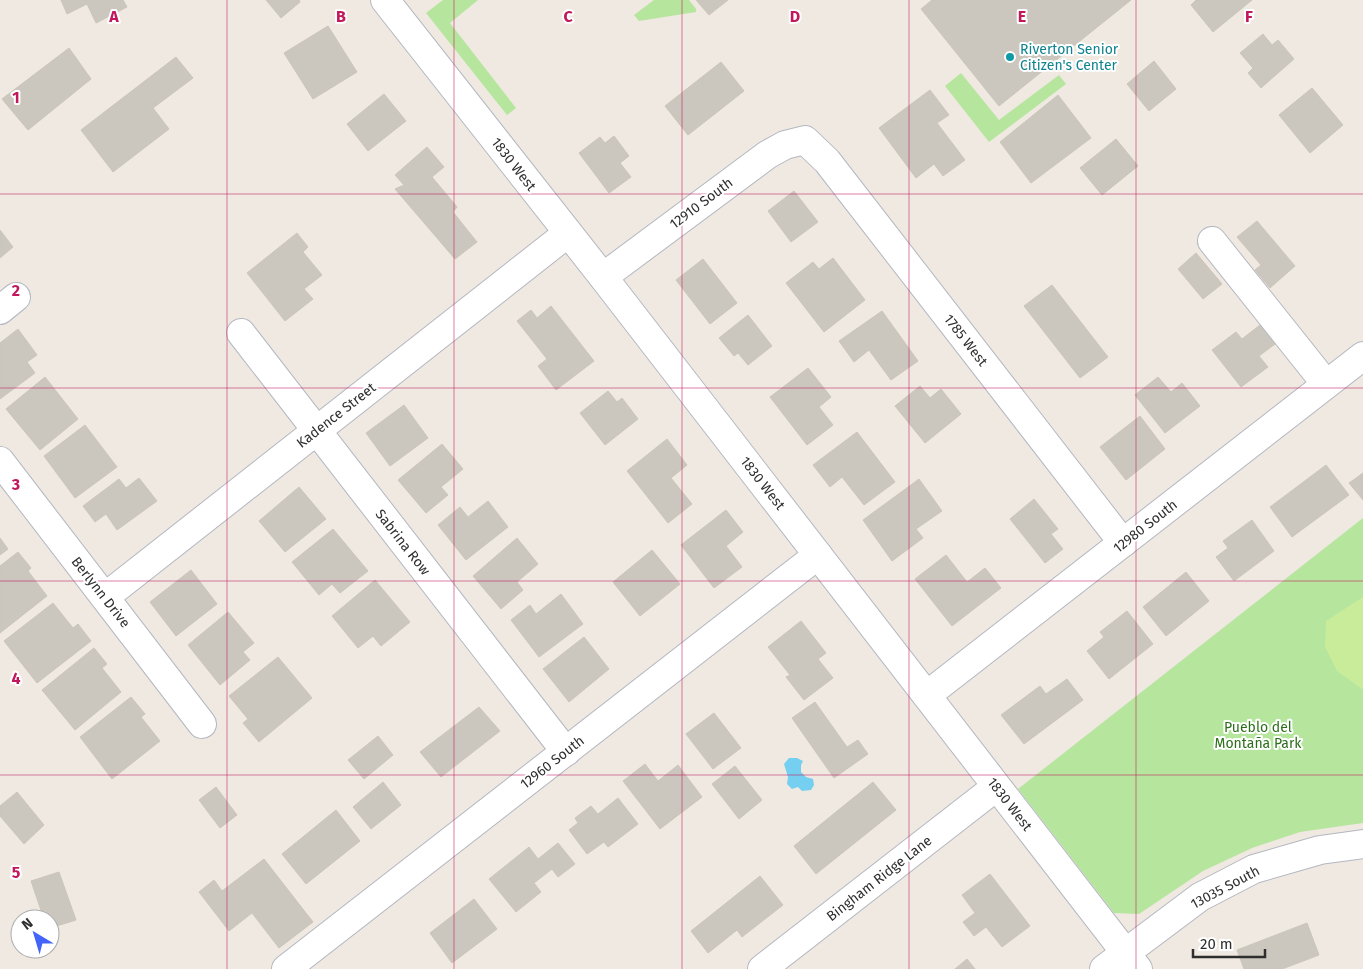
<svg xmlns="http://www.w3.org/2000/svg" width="1363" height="969" font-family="'Fira Sans',sans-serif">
	<rect width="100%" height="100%" fill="#efe9e1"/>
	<g fill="#b6e59e">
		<polygon points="443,0 478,0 450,23 516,108 507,115 426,13"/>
		<polygon points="654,0 689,0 696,9 696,12 639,21 634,15"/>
		<polygon points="961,73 999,120 1059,75 1066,84 989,142 945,86"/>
		<polygon points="1363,518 1363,823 1300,832 1252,848 1203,871 1139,914 1114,913 1018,789"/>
	</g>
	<polygon fill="#c9ec9a" points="1363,597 1363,689 1362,689 1337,671 1325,647 1326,621"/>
	<polygon fill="#75cff0" points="789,758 797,758 803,761 801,765 801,772 806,777 813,779 814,785 811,790 802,791 798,787 792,789 787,784 788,777 784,764"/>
	<g fill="#cbc7bf" stroke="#cbc5ba">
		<polygon points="61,0 123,0 127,7 96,23 87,4 67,14"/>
		<polygon points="266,0 299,0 300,2 281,18"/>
		<polygon points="696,0 728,0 709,15"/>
		<polygon points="932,0 1131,0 999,106 921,9"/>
		<polygon points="1196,0 1252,0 1213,32 1191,5"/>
		<polygon points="328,26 357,72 313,99 284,53"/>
		<polygon points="1263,34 1272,45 1278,40 1294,59 1261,88 1248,73 1253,68 1240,53"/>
		<polygon points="69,48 91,79 28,130 2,99"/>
		<polygon points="176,57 193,78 153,108 169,129 113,172 81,130"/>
		<polygon points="1154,61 1176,89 1149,111 1127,84"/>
		<polygon points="721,62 744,91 688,135 665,106"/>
		<polygon points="1312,88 1343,125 1310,153 1279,115"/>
		<polygon points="930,90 949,115 937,123 965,160 943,176 934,164 916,178 879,128"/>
		<polygon points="384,94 406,121 368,151 347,124"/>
		<polygon points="1058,95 1091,138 1031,183 1000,142"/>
		<polygon points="614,136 629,156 620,163 631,177 609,193 579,153 600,137 605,143"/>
		<polygon points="1116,139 1138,166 1102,195 1080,168"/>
		<polygon points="427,147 444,167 432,177 457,207 453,212 477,242 455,259 395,189 404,185 395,175"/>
		<polygon points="794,191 818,222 791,242 768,211"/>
		<polygon points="1257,221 1295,266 1270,288 1255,270 1261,265 1237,237"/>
		<polygon points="0,230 13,247 0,258"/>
		<polygon points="297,233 308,247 303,252 322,275 304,289 313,299 285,321 247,273"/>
		<polygon points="1196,253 1222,284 1203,299 1178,269"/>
		<polygon points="833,258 865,300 824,332 786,283 813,262 819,269"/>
		<polygon points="703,259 737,303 710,324 676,280"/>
		<polygon points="1052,285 1108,357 1080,378 1024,306"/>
		<polygon points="551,306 594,361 556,390 538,366 547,359 517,321 531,310 537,318"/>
		<polygon points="882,311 918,361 891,380 869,350 854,362 839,341"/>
		<polygon points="748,315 772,346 748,365 738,353 734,356 719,338"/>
		<polygon points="1260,325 1275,344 1259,356 1268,367 1241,387 1212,350 1236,332 1242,339"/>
		<polygon points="18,329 37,355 27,362 35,373 0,399 0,343"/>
		<polygon points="808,368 831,397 819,407 833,425 807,445 770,397"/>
		<polygon points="45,377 78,419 40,450 6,409"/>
		<polygon points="1158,377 1171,392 1182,383 1200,406 1165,433 1135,395"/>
		<polygon points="920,386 930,398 941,389 961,414 925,443 895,406"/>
		<polygon points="608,391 617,402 622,398 638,419 605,445 580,413"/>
		<polygon points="404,405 428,438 390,466 366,433"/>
		<polygon points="1140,416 1165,449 1126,480 1100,447"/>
		<polygon points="85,425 117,467 75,498 44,456"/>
		<polygon points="857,432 895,482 864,505 842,477 830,487 813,465"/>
		<polygon points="667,439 687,465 671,478 692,504 668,523 627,471"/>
		<polygon points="442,444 463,469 441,487 448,495 426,513 398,480"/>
		<polygon points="1326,465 1349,495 1292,537 1270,507"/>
		<polygon points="1363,473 1363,500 1349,483"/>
		<polygon points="139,478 157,501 117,530 106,514 95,522 83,506 119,479 126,488"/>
		<polygon points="919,479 942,511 916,529 923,538 892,561 863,520"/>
		<polygon points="299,487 326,519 285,552 259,521"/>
		<polygon points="1034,499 1058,529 1051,534 1063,549 1045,563 1010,519"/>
		<polygon points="488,501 508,527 466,560 438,525 460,507 468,517"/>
		<polygon points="726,510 743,532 726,546 742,567 714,588 681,545"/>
		<polygon points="1252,520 1274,551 1234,581 1216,557 1228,548 1223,541"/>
		<polygon points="333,529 368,571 340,593 332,584 319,595 292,562"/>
		<polygon points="0,538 8,549 0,555"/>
		<polygon points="517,538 538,564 517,582 523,590 501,609 473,576"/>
		<polygon points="652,550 680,584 640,616 613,582"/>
		<polygon points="18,552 31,568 28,571 47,596 0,633 0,566"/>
		<polygon points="946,555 967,582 985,568 1001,588 952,626 915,579"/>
		<polygon points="191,570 217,604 176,636 150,602"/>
		<polygon points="1186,572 1209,601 1166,636 1143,607"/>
		<polygon points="375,580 410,622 381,646 373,636 358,648 332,616"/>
		<polygon points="561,594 583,624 539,657 511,620 530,605 536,614"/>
		<polygon points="53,603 73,628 78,624 91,641 37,683 4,641"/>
		<polygon points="1127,611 1153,644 1109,679 1087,651 1104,637 1100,632"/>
		<polygon points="228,612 254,643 243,652 250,660 220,685 188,645"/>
		<polygon points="801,621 826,653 818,659 833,678 804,700 786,677 790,675 768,647"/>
		<polygon points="584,637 609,669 569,702 543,669"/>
		<polygon points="94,648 107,664 102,668 121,692 75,730 42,690"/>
		<polygon points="278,657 312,698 259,742 243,723 248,719 229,696"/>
		<polygon points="1067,679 1083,700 1024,744 1001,715 1040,686 1046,694"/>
		<polygon points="131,697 145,714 141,717 160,741 112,779 80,737"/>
		<polygon points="815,702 847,747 858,740 868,754 834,778 792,718"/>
		<polygon points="479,707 500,731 441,777 420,752"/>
		<polygon points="714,713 741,748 713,769 686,734"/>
		<polygon points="378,736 393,755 364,779 348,760"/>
		<polygon points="645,764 658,781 678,765 702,797 660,829 623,781"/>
		<polygon points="735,766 762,800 739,819 712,784"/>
		<polygon points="383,782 401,805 371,829 353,807"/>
		<polygon points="873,782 896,810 816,874 794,846"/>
		<polygon points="216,787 237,815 220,828 199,800"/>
		<polygon points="17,792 44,825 24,844 0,816 0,806"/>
		<polygon points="618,798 638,824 608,847 604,842 587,854 569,830 578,823 575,818 591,806 598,814"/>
		<polygon points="336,810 360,841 306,884 282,854"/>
		<polygon points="558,843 575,864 558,877 552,869 534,883 541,892 516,912 489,879 529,847 538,859"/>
		<polygon points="264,859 313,922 279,948 252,913 229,931 199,892 214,880 222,891"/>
		<polygon points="59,872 76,920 50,928 50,919 44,919 31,881"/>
		<polygon points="990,874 1030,926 1002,947 986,927 974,936 963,922 975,913 962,895"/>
		<polygon points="760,876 783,905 742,937 737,930 708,953 691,931"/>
		<polygon points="474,899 497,929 452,963 430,933"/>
		<polygon points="1307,923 1319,955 1282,969 1244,969 1237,950"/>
		<polygon points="967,959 975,969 955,969"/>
	</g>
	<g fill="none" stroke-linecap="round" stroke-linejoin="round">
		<defs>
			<g id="minor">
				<polyline points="385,0 603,277 1138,969"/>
				<polyline points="1212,241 1326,384"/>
				<polyline points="603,277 767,155 785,145 805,140 827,161 1123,543"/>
				<polyline points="0,310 16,297"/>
				<polyline points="241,333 566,752"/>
				<polyline points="0,461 202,724"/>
				<polyline points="105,597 568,233"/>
				<polyline points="927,695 1363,356"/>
				<polyline points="286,969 818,555"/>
				<polyline points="762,969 996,787"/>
				<polyline points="1104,969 1200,897 1254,869 1320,850 1363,844"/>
			</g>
		</defs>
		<use href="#minor" stroke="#b4b7c1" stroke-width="30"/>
		<use href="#minor" stroke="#fff" stroke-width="28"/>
	</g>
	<path fill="none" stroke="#c2185b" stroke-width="1" stroke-opacity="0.55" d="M227 0V969M454 0V969M682 0V969M909 0V969M1136 0V969M0 194H1363M0 388H1363M0 581H1363M0 775H1363"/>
	<circle fill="#0f9aa8" stroke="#fff" stroke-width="2" cx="1010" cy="57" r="5"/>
	<g text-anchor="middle" stroke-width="4" stroke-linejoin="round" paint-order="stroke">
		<g font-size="14" fill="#0d838f" stroke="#fff" text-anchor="start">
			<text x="1020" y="54">Riverton Senior<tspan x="1020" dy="16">Citizen's Center</tspan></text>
		</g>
		<g font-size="14" fill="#2e2e2e" stroke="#fff">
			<text transform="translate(514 164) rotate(52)" y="5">1830 West</text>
			<text transform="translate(701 203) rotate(-37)" y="5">12910 South</text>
			<text transform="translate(966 340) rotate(52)" y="5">1785 West</text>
			<text transform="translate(336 415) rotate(-38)" y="5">Kadence Street</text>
			<text transform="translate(763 483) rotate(52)" y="5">1830 West</text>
			<text transform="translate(1145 526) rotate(-38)" y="5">12980 South</text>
			<text transform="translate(403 542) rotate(52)" y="5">Sabrina Row</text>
			<text transform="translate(101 592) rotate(52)" y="5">Berlynn Drive</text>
			<text transform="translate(552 762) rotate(-38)" y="5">12960 South</text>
			<text transform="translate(1010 804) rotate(52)" y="5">1830 West</text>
			<text transform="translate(879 878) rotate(-38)" y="5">Bingham Ridge Lane</text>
			<text transform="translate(1225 887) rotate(-28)" y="5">13035 South</text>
		</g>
		<g font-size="14" fill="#2c6e1b" stroke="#fff">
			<text x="1258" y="732">Pueblo del<tspan x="1258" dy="16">Montaña Park</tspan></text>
		</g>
	</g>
	<g font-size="16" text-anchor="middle" font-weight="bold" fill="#c2185b" stroke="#fff" stroke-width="4" stroke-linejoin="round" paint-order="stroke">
		<text x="114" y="22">A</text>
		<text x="341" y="22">B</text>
		<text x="568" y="22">C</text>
		<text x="795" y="22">D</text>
		<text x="1022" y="22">E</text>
		<text x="1249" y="22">F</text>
		<text x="16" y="103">1</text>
		<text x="16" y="296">2</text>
		<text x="16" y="490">3</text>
		<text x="16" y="684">4</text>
		<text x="16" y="878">5</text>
	</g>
	<g transform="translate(35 934) rotate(322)"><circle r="24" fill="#ffffff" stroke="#ababab"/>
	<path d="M0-4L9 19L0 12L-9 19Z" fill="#4264fb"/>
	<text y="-8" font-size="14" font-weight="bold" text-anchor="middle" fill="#2e2e2e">N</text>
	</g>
	<path d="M1193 949v8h72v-8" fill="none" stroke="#2e2e2e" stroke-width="2.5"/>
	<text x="1200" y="949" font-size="15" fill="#2e2e2e" stroke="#ffffff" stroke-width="4" paint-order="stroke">20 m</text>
</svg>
